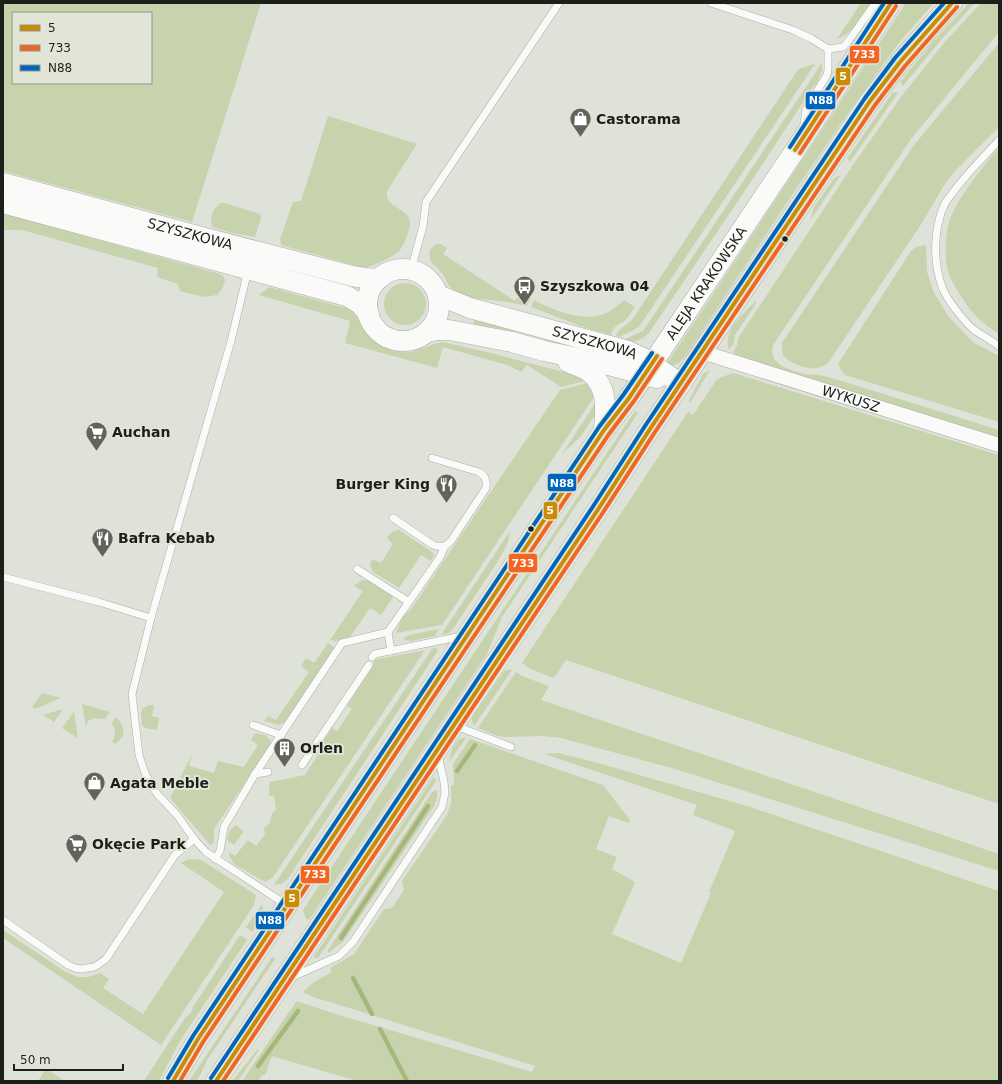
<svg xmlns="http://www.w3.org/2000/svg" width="1002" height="1084" font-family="'DejaVu Sans',sans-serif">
	<rect width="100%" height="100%" fill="#dfe2d8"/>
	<g fill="#c6d3ad" fill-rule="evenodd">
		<path d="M3 3H261L192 222 3 171ZM13 13H151V83H13Z"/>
		<path d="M861 3H870C861 17 854 33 837 39Z"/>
		<polygon points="906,3 934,3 901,40 858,99 798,186 687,354 679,363 667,368 666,365"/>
		<polygon points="969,3 975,3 940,41 903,86 900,82 933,42"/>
		<path d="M981 3H999V32L911 139 773 345C768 367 792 370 808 375 819 373 832 379 842 381L999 430V438L737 356 733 352 737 345 739 337 853 165 901 97 944 43Z"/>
		<path d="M999 43V127L954 172 943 187 920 226 828 363C825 365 821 367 817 368 809 370 787 363 783 355 782 351 782 347 782 343L914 145Z"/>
		<path d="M822 63V71L816 85 815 84 750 183 649 333C640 341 635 343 623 340L643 331Z"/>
		<path d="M815 64 639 327 619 337 616 336C619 327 625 327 632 320L797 71 801 68Z"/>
		<polygon points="893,92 898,93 850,162 847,158 849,156"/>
		<path d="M328 116 417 144 387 191C387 193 386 195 387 197 388 206 405 209 409 218 411 225 409 229 407 236 405 241 403 246 400 250 394 257 373 266 364 268L281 245 280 239 293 202 301 201Z"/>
		<path d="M999 148V334C983 324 970 312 961 296 956 289 952 282 949 274 943 258 945 228 953 212 959 199 968 188 976 176 984 167 990 156 999 148Z"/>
		<polygon points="840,176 810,221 814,207 835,177"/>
		<path d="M221 203H225L260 214 261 218 255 237 232 233 212 227C209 218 213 208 221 203Z"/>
		<polygon points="3,213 220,274 224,277 225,281 222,289 217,295 204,297 180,291 178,284 157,277 158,268 22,230 3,230"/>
		<path d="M440 244 447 248 443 254 515 301 521 292 531 298 527 306C518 304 509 302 499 301 485 299 463 300 452 289 447 284 446 278 442 273 435 264 428 264 430 250L435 245Z"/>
		<polygon points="926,245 927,272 934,293 949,317 974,343 999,356 999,422 845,375 841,370 838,364 911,251 916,247"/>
		<circle cx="405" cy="304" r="21"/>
		<path d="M269 287 349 309C359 316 358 321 365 331 374 345 394 354 411 352 422 350 431 343 443 342L491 353 579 376 585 381 561 387 527 365 521 372 507 365 443 347 437 368 345 343 350 321 259 295Z"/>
		<path d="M534 300C555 311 583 323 606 313 613 310 618 305 624 300L635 307C632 311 629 317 624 321 617 326 614 325 611 335L583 327 531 307Z"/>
		<path d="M756 301 755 305 735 335 734 343 729 350C722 330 744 313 756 301Z"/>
		<polygon points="475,317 605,356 513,331 473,324"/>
		<polygon points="710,370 690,403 689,400 703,374"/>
		<polygon points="733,373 999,455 999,804 566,660 554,678 530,669 522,663 688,412 693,415 717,379"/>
		<polygon points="587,383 594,397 442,625 396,633 402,618 412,608 445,559 560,390"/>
		<polygon points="598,399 597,412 581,436 562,454"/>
		<polygon points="635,411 638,413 502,617 487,654 311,917 309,920 306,919 303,910"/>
		<path d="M399 530 432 552 434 555 431 561 421 555 399 588 373 572 370 565 372 559 381 563 393 544 387 538C390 533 393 531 399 530Z"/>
		<polygon points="510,531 507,545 498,561 453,629 449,633 441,635"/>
		<polygon points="362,580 369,581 393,597 381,615 370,608 350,637 336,641 330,640 363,591 354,586"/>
		<polygon points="439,629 435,636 411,641 403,639 409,635"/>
		<polygon points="328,643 335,648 285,722 279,725 264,721 268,716 276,720 309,672 301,666 306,658 314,663"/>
		<polygon points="434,648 438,649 437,652 287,880 281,884 274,885 432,649"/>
		<polygon points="425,650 273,877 265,882 234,864 229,855 229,852 235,856 248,840 256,846 265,834 264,828 270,823 272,813 276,810 274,795 269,796 269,788 270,782 305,775 316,758 319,747 332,728 337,731 352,709 347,706 373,666 374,660"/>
		<polygon points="507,670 512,670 474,726 472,721 472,717 504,671"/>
		<polygon points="516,672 522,676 549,686 541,700 999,854 999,871 675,769 561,738 542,736 508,737 497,736 478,728"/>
		<polygon points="42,693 61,698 35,709 32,707"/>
		<polygon points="82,704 110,712 105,719 95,718 88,721 86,726"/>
		<polygon points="149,705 154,705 152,716 159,718 157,730 145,728 142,725 141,713 142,709"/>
		<polygon points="63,709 54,722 43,715"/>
		<polygon points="74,712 78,738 62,728"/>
		<path d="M116 717C125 726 127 736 115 744L112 742C116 737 117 728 111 724Z"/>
		<polygon points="255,733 265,735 270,740 271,744 216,826 214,830 214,842 210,845 170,798 192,754 189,766 214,773 218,761 244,767 258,745 251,740"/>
		<path d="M462 738H466L449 762C451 752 453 742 462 738Z"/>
		<path d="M470 739 603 785 630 820 629 823 609 816 596 849 617 857 612 869 635 882 612 934 681 963 711 893 709 892 735 831 693 815 697 805 544 754 558 753 591 761 747 806 999 891V1081H357L272 1056 265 1075H262L258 1081H242L296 1002H300L329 1012 532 1072 535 1066 330 1002 315 998 303 992C307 988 311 984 316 981 321 977 327 976 332 972L330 968 354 954 384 909 392 908 404 890 402 881 447 815 451 803V786L454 785 453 764Z"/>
		<polygon points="433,778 435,778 436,781 318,958 313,958"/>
		<polygon points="437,790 437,798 434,806 343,942 328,953 328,950 330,947 432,792"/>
		<polygon points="235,825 244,831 234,845 227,840 229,832"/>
		<path d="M189 859 201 860 256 895 254 905 161 1045 3 938V930L64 971C79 978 84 980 100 973L109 979 103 988 143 1014 224 892 181 863Z"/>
		<path d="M262 904C265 915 258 923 252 932L246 927Z"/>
		<path d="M240 935 247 940 180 1041 159 1081H144L185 1018C190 1015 192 1012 193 1007Z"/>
		<polygon points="272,957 275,959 208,1059 197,1081 189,1081"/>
		<polygon points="258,1049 259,1050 238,1081 232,1081"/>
		<polygon points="46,1069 65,1081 38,1081"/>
	</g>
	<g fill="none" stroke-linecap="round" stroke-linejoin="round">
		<g stroke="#a5b77b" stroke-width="4.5">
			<polyline points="457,771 475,745"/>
			<polyline points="341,938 428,806"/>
			<polyline points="353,978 372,1014"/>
			<polyline points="380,1029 407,1081"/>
			<polyline points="258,1066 298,1011"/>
		</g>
		<defs>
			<g id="lane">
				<polyline points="711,3 793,30 812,39 828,49 843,47 847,43 874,5 879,3"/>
				<polyline points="804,125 806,109 827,75 828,70 828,49"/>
				<path d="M999 140C984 157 967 173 954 191 951 195 948 199 945 203 933 229 933 261 942 287 947 300 963 320 973 329 981 335 991 340 999 346"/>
				<polyline points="248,270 231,341 151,618 132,694 139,755 145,773 151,785 158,795 177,815 194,839 206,852 285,904"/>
				<polyline points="411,270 423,226 426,202 559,3"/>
				<path d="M393 518 433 545C441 548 445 547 451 541L486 488C487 480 485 476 479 472L432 458"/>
				<polyline points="357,569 409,602"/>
				<polyline points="3,577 99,602 151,618"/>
				<polyline points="388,632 440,557 445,546"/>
				<polyline points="372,657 375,654 462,636"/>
				<polyline points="253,725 281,735"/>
				<polyline points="456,726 511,747"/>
				<polyline points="302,765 369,665"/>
				<polyline points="255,774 268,772"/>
				<polyline points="215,859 220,851 224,827 255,774 342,643 388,632 391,651"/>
				<polyline points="3,920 68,965 75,968 81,969 94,967 99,964 106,959 175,855 194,839"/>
				<polyline points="292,977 339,956 353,942 442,807 445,793 444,782 438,755"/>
			</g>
			<g id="street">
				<path id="s1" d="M702 352 999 445"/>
			</g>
			<g id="secondary">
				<path id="s2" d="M3 183 201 237 352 276 365 278 379 279"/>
				<polyline points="3,203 347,296 360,304 369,314"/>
				<circle cx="403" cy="305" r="36"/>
				<path id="s3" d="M438 295 470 308 628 351 643 358 681 384"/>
				<polyline points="427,332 438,330 449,330 512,342 544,351 598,362 657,378"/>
				<path d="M568 362C574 365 582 367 588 371 608 385 606 409 604 430"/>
				<path id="s4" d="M173 1081 198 1039 604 430 629 398 652 364 794 152 891 3"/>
				<polyline points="216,1081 597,511 650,429 702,352 870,101 900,62 952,3"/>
			</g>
		</defs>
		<use href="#lane" stroke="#abada6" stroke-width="8"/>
		<use href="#street" stroke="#abada6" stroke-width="15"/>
		<use href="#secondary" stroke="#abada6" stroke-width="21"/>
		<use href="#lane" stroke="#fafbf9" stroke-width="7"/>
		<use href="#street" stroke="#fafbf9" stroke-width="14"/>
		<use href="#secondary" stroke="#fafbf9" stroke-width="20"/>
		<defs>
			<g id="bus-1">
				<polyline points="795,150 891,3"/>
				<polyline points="173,1081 198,1039 604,430 629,398 657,356"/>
				<polyline points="216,1081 597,511 650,429 870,101 900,62 952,3"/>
			</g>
			<g id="bus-2">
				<polyline points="800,153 896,6"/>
				<polyline points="180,1081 203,1042 609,434 634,401 662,359"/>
				<polyline points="223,1081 602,514 655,432 875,105 905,66 957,7"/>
			</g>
			<g id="bus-3">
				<polyline points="790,147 884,3"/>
				<polyline points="168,1078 193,1036 599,427 624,394 652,353"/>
				<polyline points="211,1078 592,508 645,426 865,98 895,58 944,3"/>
			</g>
		</defs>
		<use href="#bus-1" stroke="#e0e5d5" stroke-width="7"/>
		<use href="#bus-2" stroke="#e0e5d5" stroke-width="7"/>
		<use href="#bus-3" stroke="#e0e5d5" stroke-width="7"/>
		<use href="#bus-1" stroke="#cb8b05" stroke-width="4"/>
		<use href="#bus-2" stroke="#f26522" stroke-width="4"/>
		<use href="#bus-3" stroke="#0065bd" stroke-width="4"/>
	</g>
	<defs>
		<symbol id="shop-pin" viewBox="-11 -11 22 30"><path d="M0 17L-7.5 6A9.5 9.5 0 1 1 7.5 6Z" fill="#61635c" stroke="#e0e5d5"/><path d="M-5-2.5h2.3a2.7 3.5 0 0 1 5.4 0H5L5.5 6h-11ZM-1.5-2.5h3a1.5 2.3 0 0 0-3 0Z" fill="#fff"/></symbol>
		<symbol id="bus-pin" viewBox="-11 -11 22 30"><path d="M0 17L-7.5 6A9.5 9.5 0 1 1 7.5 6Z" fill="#61635c" stroke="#e0e5d5"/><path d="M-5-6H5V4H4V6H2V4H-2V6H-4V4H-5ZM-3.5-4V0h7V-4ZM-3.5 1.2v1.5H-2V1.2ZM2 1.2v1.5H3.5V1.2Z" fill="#fff"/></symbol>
		<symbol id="supermarket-pin" viewBox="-11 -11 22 30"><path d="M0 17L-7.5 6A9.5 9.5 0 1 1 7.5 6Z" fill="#61635c" stroke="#e0e5d5"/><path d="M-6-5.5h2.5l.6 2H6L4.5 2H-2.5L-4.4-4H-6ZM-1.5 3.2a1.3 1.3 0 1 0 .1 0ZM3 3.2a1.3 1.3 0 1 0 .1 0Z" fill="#fff"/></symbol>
		<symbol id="restaurant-pin" viewBox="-11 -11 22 30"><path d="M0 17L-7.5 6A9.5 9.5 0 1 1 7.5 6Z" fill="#61635c" stroke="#e0e5d5"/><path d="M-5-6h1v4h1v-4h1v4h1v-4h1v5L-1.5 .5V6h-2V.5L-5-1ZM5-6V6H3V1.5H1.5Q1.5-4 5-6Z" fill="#fff"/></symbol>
		<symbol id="building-pin" viewBox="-11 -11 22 30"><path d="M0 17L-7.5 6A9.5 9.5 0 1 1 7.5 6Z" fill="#61635c" stroke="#e0e5d5"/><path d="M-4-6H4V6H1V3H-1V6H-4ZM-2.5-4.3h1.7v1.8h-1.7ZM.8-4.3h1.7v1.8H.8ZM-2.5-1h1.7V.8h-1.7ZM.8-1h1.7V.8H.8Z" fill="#fff"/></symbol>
	</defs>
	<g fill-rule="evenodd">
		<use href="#shop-pin" x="568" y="106" width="25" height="34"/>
		<use href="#bus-pin" x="512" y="274" width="25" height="34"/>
		<use href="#supermarket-pin" x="84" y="420" width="25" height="34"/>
		<use href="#restaurant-pin" x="434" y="472" width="25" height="34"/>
		<use href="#restaurant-pin" x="90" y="526" width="25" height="34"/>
		<use href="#building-pin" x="272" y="736" width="25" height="34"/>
		<use href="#shop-pin" x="82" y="770" width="25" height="34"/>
		<use href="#supermarket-pin" x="64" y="832" width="25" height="34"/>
	</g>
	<g fill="#1d1f1a" stroke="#e0e5d5" stroke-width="1.5">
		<circle cx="785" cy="239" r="3.5"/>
		<circle cx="531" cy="529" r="3.5"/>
	</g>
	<g text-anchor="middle" stroke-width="4" stroke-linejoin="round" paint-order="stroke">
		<g font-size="14" font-weight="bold" fill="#1d1f1a" stroke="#e0e5d5" text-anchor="start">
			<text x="596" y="124">Castorama</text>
			<text x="540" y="291">Szyszkowa 04</text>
			<text x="112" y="437">Auchan</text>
			<text x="430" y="489" text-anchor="end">Burger King</text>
			<text x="118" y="543">Bafra Kebab</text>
			<text x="300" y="753">Orlen</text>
			<text x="110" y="788">Agata Meble</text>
			<text x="92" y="849">Okęcie Park</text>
		</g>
		<g font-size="14" fill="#1d1f1a" stroke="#e0e5d5">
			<text dy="5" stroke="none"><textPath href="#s2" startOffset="194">SZYSZKOWA</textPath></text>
			<text dy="5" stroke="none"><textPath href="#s4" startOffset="960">ALEJA KRAKOWSKA</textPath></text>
			<text dy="5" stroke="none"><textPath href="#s3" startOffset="164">SZYSZKOWA</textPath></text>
			<text dy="5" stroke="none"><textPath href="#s1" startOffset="156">WYKUSZ</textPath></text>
		</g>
	</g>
	<g stroke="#e0e5d5" stroke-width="1.5">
		<rect x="849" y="45" width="31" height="19" rx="4" fill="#f26522"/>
		<rect x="835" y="67" width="16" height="19" rx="4" fill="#cb8b05"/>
		<rect x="805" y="91" width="31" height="19" rx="4" fill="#0065bd"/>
		<rect x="547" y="473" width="30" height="19" rx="4" fill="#0065bd"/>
		<rect x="543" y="501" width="15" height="19" rx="4" fill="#cb8b05"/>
		<rect x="508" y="553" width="30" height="20" rx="4" fill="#f26522"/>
		<rect x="300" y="865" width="30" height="19" rx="4" fill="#f26522"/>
		<rect x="284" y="889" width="16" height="19" rx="4" fill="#cb8b05"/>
		<rect x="255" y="911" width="30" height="19" rx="4" fill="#0065bd"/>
	</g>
	<g font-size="11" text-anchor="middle" font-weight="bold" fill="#fff">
		<text x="864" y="58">733</text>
		<text x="843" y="80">5</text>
		<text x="821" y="104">N88</text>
		<text x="562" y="487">N88</text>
		<text x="550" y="514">5</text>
		<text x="523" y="567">733</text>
		<text x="315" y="878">733</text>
		<text x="292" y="902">5</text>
		<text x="270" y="924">N88</text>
	</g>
	<rect width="1002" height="1084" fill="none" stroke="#1d1f1a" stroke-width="8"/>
	<rect x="12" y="12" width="140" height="72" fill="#e0e5d5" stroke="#92968a"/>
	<rect x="20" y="25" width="20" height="6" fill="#cb8b05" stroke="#92968a"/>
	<text x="48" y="32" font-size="12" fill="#1d1f1a">5</text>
	<rect x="20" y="45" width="20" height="6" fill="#f26522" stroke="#92968a"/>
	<text x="48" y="52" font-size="12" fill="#1d1f1a">733</text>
	<rect x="20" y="65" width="20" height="6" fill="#0065bd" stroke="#92968a"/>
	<text x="48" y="72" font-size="12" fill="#1d1f1a">N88</text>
	<path d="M14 1064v6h109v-6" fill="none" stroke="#1d1f1a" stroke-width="2"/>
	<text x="20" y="1064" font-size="12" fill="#1d1f1a" stroke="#e0e5d5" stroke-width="3" paint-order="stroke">50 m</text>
</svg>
